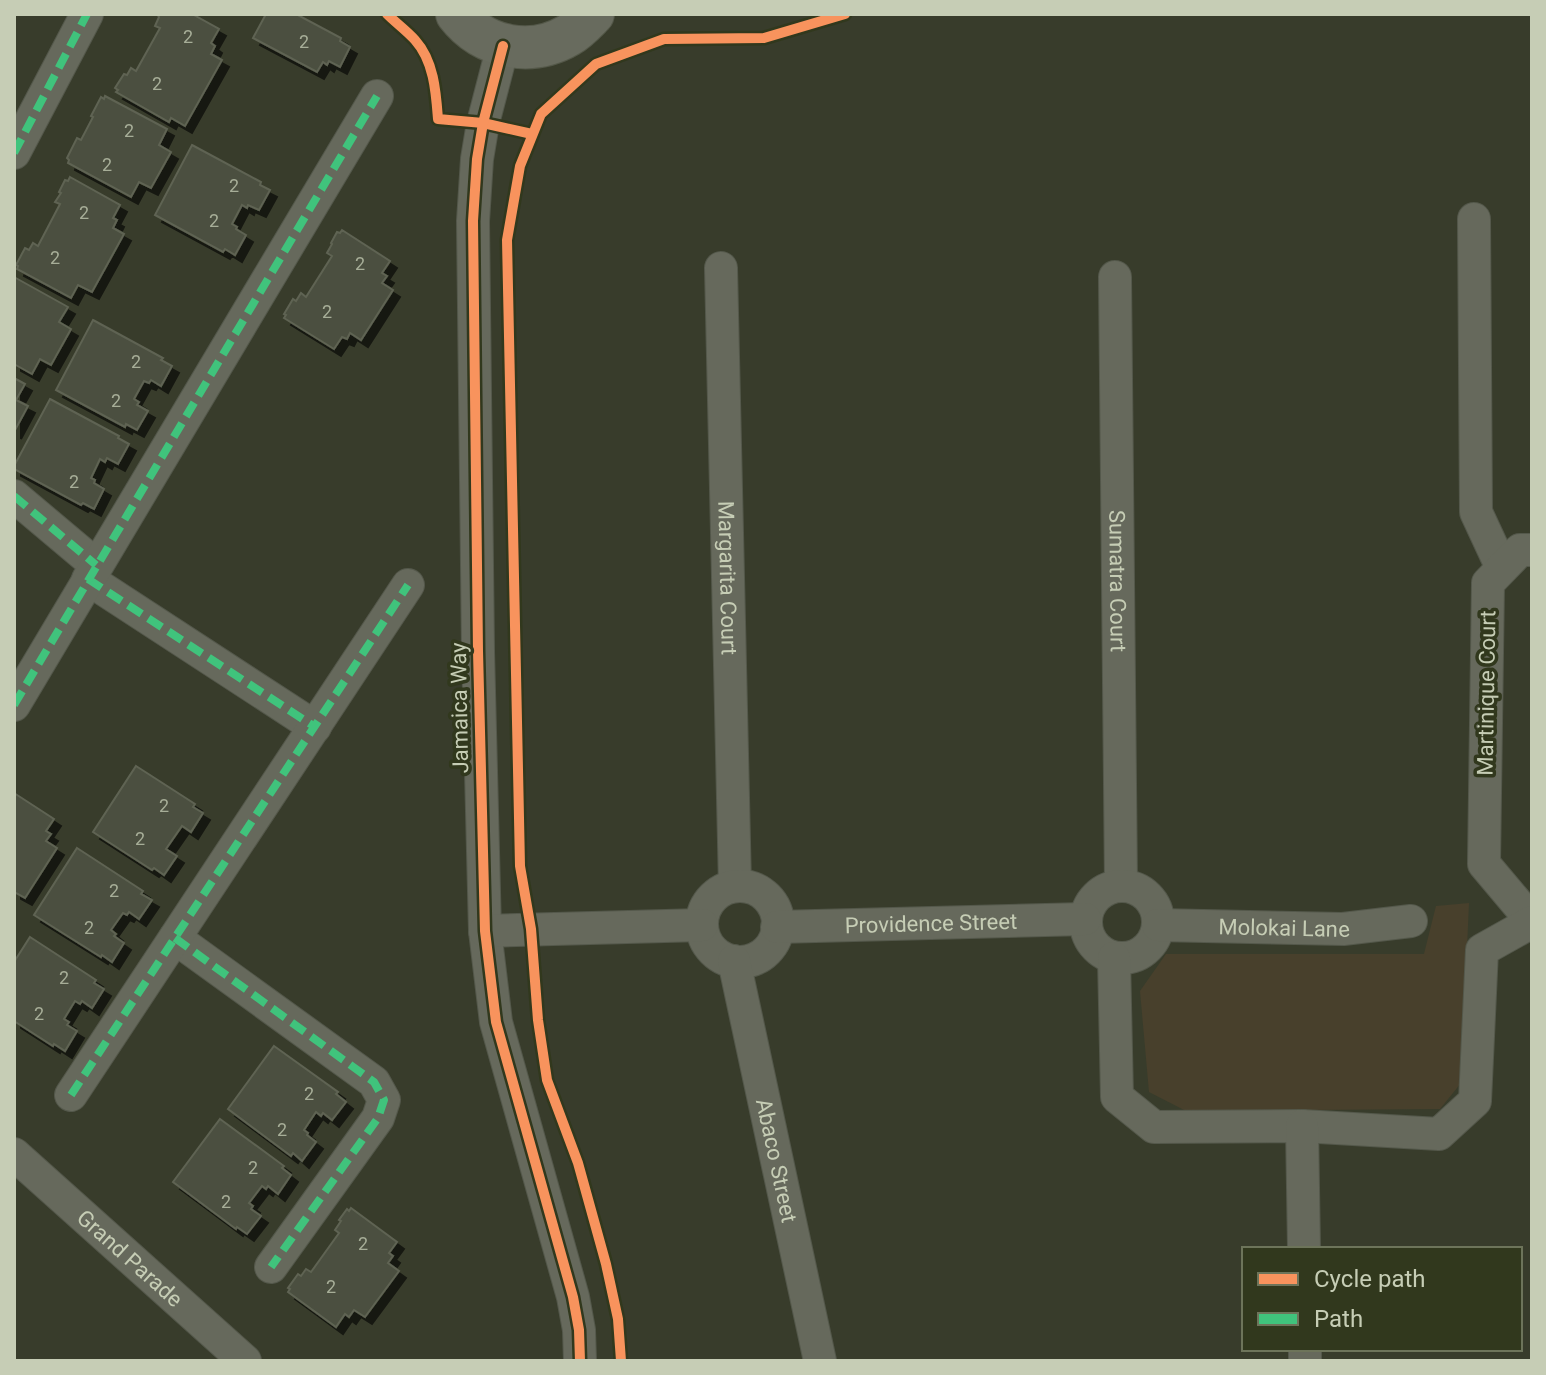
<svg xmlns="http://www.w3.org/2000/svg" width="1546" height="1375" font-family="Roboto,sans-serif">
	<defs>
		<filter id="shadow"><feDropShadow dx="7" dy="7" stdDeviation="0" flood-color="#0009"/></filter>
	</defs>
	<rect width="100%" height="100%" fill="#383c2b"/>
	<polygon fill="#48402c" points="1469,903 1461,1083 1440,1109 1186,1111 1149,1092 1140,991 1166,954 1424,954 1436,906"/>
	<g fill="#4b5040" stroke="#5f6353" stroke-width="2" filter="url(#shadow)">
		<polygon points="157,14 192,14 219,29 211,43 215,46 211,54 222,60 185,126 171,118 169,122 116,92 118,90 115,88 124,74 127,75 131,68 136,71 160,28 155,26 159,17"/>
		<polygon points="266,14 296,14 341,38 340,41 350,47 340,67 329,61 327,65 323,62 317,72 253,38"/>
		<polygon points="105,96 167,129 159,145 171,152 151,188 139,182 131,197 68,163 69,160 67,158 77,138 81,140 93,117 91,116 101,97 104,99"/>
		<polygon points="192,145 261,182 260,185 270,190 259,210 248,205 247,208 242,205 232,224 237,227 236,229 246,235 235,255 225,249 223,252 155,215"/>
		<polygon points="70,177 120,205 113,218 117,220 113,228 124,234 92,292 78,285 71,298 17,269 18,266 16,265 25,248 29,250 33,243 38,246 60,204 55,202 61,193 59,192 65,180 68,181"/>
		<polygon points="342,230 390,261 382,273 387,276 382,283 393,290 361,340 350,333 347,339 342,337 334,349 284,318 286,315 284,314 293,299 296,301 301,293 306,297 332,256 327,253 332,244 331,243 337,232 340,233"/>
		<polygon points="14,277 68,307 59,322 71,329 51,365 40,359 32,374 14,364"/>
		<polygon points="93,320 163,358 161,360 172,366 161,386 151,380 149,383 144,381 134,399 139,402 137,405 148,411 137,430 126,424 125,427 56,390"/>
		<polygon points="14,378 25,384 16,400 28,406 14,432"/>
		<polygon points="50,399 119,436 118,438 129,444 118,464 107,458 105,462 100,459 91,478 95,480 94,483 104,489 94,509 83,503 81,505 14,469 14,466"/>
		<polygon points="136,766 195,804 193,807 203,813 191,832 182,826 166,849 177,856 164,875 154,868 152,870 93,832"/>
		<polygon points="14,793 54,819 46,831 51,834 46,841 57,848 25,898 14,892"/>
		<polygon points="77,848 143,891 141,894 152,900 139,919 129,912 127,915 123,913 111,930 116,934 114,936 124,943 112,962 102,955 101,957 34,915"/>
		<polygon points="30,937 96,980 94,983 104,989 92,1008 82,1001 80,1004 75,1001 64,1019 69,1022 67,1025 77,1031 65,1051 54,1044 53,1046 14,1021 14,962"/>
		<polygon points="274,1046 338,1092 336,1094 346,1102 332,1120 323,1113 321,1116 316,1112 304,1130 308,1133 307,1135 316,1142 302,1161 293,1153 291,1156 228,1109"/>
		<polygon points="220,1119 284,1166 282,1168 291,1175 278,1194 268,1186 266,1189 262,1186 249,1203 253,1206 251,1209 261,1216 247,1234 237,1227 236,1229 173,1182"/>
		<polygon points="351,1208 397,1242 389,1253 393,1256 388,1263 399,1271 365,1317 354,1310 349,1317 345,1314 336,1327 288,1292 290,1289 288,1288 298,1274 301,1276 306,1269 311,1272 339,1233 335,1230 341,1221 339,1220 347,1209 349,1211"/>
	</g>
	<g fill="none" stroke-linecap="round" stroke-linejoin="round">
		<defs>
			<g id="minor">
				<polyline points="503,46 483,123 477,159 473,221 478,651 485,931 496,1022 573,1297 579,1330 580,1361"/>
				<polyline points="14,153 87,14"/>
				<polyline points="1474,219 1476,512 1502,568"/>
				<path id="s1" d="M721 268 735 886"/>
				<path id="s2" d="M1115 277 1121 885"/>
				<polyline points="14,496 96,565"/>
				<polyline points="1532,550 1520,550 1488,583 1484,864 1532,921"/>
				<polyline points="88,579 315,727"/>
				<polyline points="14,705 377,96"/>
				<circle cx="1122" cy="922" r="36"/>
				<circle cx="740" cy="924" r="38"/>
				<path id="s3" d="M1158 925 1343 929 1411 921"/>
				<path id="s4" d="M777 927 1085 919"/>
				<polyline points="485,931 702,925"/>
				<polyline points="175,938 374,1082 384,1100 378,1118 271,1267"/>
				<polyline points="1114,958 1117,1097 1154,1127 1302,1126 1439,1134 1475,1101 1482,950 1532,922"/>
				<path id="s5" d="M734 961 820 1361"/>
				<polyline points="71,1095 408,585"/>
				<polyline points="1302,1126 1304,1249"/>
				<path id="s6" d="M14 1154 245 1361"/>
				<polyline points="1305,1349 1305,1361"/>
			</g>
			<path id="major" d="M457 14C484 49 532 57 569 35 578 30 586 21 593 14"/>
		</defs>
		<use href="#minor" stroke="#54584b" stroke-width="34"/>
		<use href="#major" stroke="#545849" stroke-width="44"/>
		<use href="#minor" stroke="#66695c" stroke-width="32"/>
		<use href="#major" stroke="#686b5e" stroke-width="42"/>
		<g stroke="#40c37c" stroke-width="8" stroke-dasharray="16 8" stroke-linecap="butt">
			<polyline points="14,153 87,14"/>
			<polyline points="14,496 96,565"/>
			<polyline points="88,579 315,727"/>
			<polyline points="14,705 377,96"/>
			<polyline points="175,938 374,1082 384,1100 378,1118 271,1267"/>
			<polyline points="71,1095 408,585"/>
		</g>
		<defs>
			<g id="cycleway">
				<path d="M387 14C396 23 407 31 415 40 434 61 436 92 438 119L483 123 532 134"/>
				<polyline points="503,46 483,123 477,159 473,221 478,651 485,931 496,1022 573,1297 579,1330 580,1361"/>
				<polyline points="621,1361 618,1319 606,1264 578,1163 547,1080 538,1020 531,929 520,866 507,240 520,166 541,114 596,64 664,39 764,38 845,14"/>
			</g>
		</defs>
		<use href="#cycleway" stroke="#31381d" stroke-width="15"/>
		<use href="#cycleway" stroke="#f8935d" stroke-width="10"/>
	</g>
	<g text-anchor="middle" stroke-width="7" stroke-linejoin="round" paint-order="stroke">
		<g font-size="18" fill="#a7ae98">
			<text x="188" y="43">2</text>
			<text x="304" y="48">2</text>
			<text x="157" y="90">2</text>
			<text x="129" y="137">2</text>
			<text x="107" y="171">2</text>
			<text x="234" y="192">2</text>
			<text x="84" y="219">2</text>
			<text x="214" y="227">2</text>
			<text x="55" y="264">2</text>
			<text x="360" y="270">2</text>
			<text x="327" y="318">2</text>
			<text x="136" y="368">2</text>
			<text x="116" y="407">2</text>
			<text x="74" y="488">2</text>
			<text x="164" y="812">2</text>
			<text x="140" y="845">2</text>
			<text x="114" y="897">2</text>
			<text x="89" y="934">2</text>
			<text x="64" y="984">2</text>
			<text x="39" y="1020">2</text>
			<text x="309" y="1100">2</text>
			<text x="282" y="1136">2</text>
			<text x="253" y="1174">2</text>
			<text x="226" y="1208">2</text>
			<text x="363" y="1250">2</text>
			<text x="331" y="1293">2</text>
		</g>
		<g font-size="22" fill="#c6cdb5" stroke="#31381d">
			<text dy="8" stroke="none"><textPath href="#s1" startOffset="310">Margarita Court</textPath></text>
			<text dy="8" stroke="none"><textPath href="#s2" startOffset="304">Sumatra Court</textPath></text>
			<text transform="translate(1486 693) rotate(-89)" y="8">Martinique Court</text>
			<text transform="translate(459 708) rotate(-91)" y="8">Jamaica Way</text>
			<text dy="8" stroke="none"><textPath href="#s4" startOffset="154">Providence Street</textPath></text>
			<text dy="8" stroke="none"><textPath href="#s3" startOffset="126">Molokai Lane</textPath></text>
			<text dy="8" stroke="none"><textPath href="#s5" startOffset="204">Abaco Street</textPath></text>
			<text dy="8" stroke="none"><textPath href="#s6" startOffset="156">Grand Parade</textPath></text>
		</g>
	</g>
	<rect width="1546" height="1375" fill="none" stroke="#c6cdb5" stroke-width="32"/>
	<rect x="1242" y="1247" width="280" height="104" fill="#31381d" stroke="#6d745a" stroke-width="2"/>
	<rect x="1258" y="1273" width="40" height="12" fill="#f8935d" stroke="#6d745a" stroke-width="2"/>
	<text x="1314" y="1287" font-size="24" fill="#c6cdb5">Cycle path</text>
	<rect x="1258" y="1313" width="40" height="12" fill="#40c37c" stroke="#6d745a" stroke-width="2"/>
	<text x="1314" y="1327" font-size="24" fill="#c6cdb5">Path</text>
</svg>
